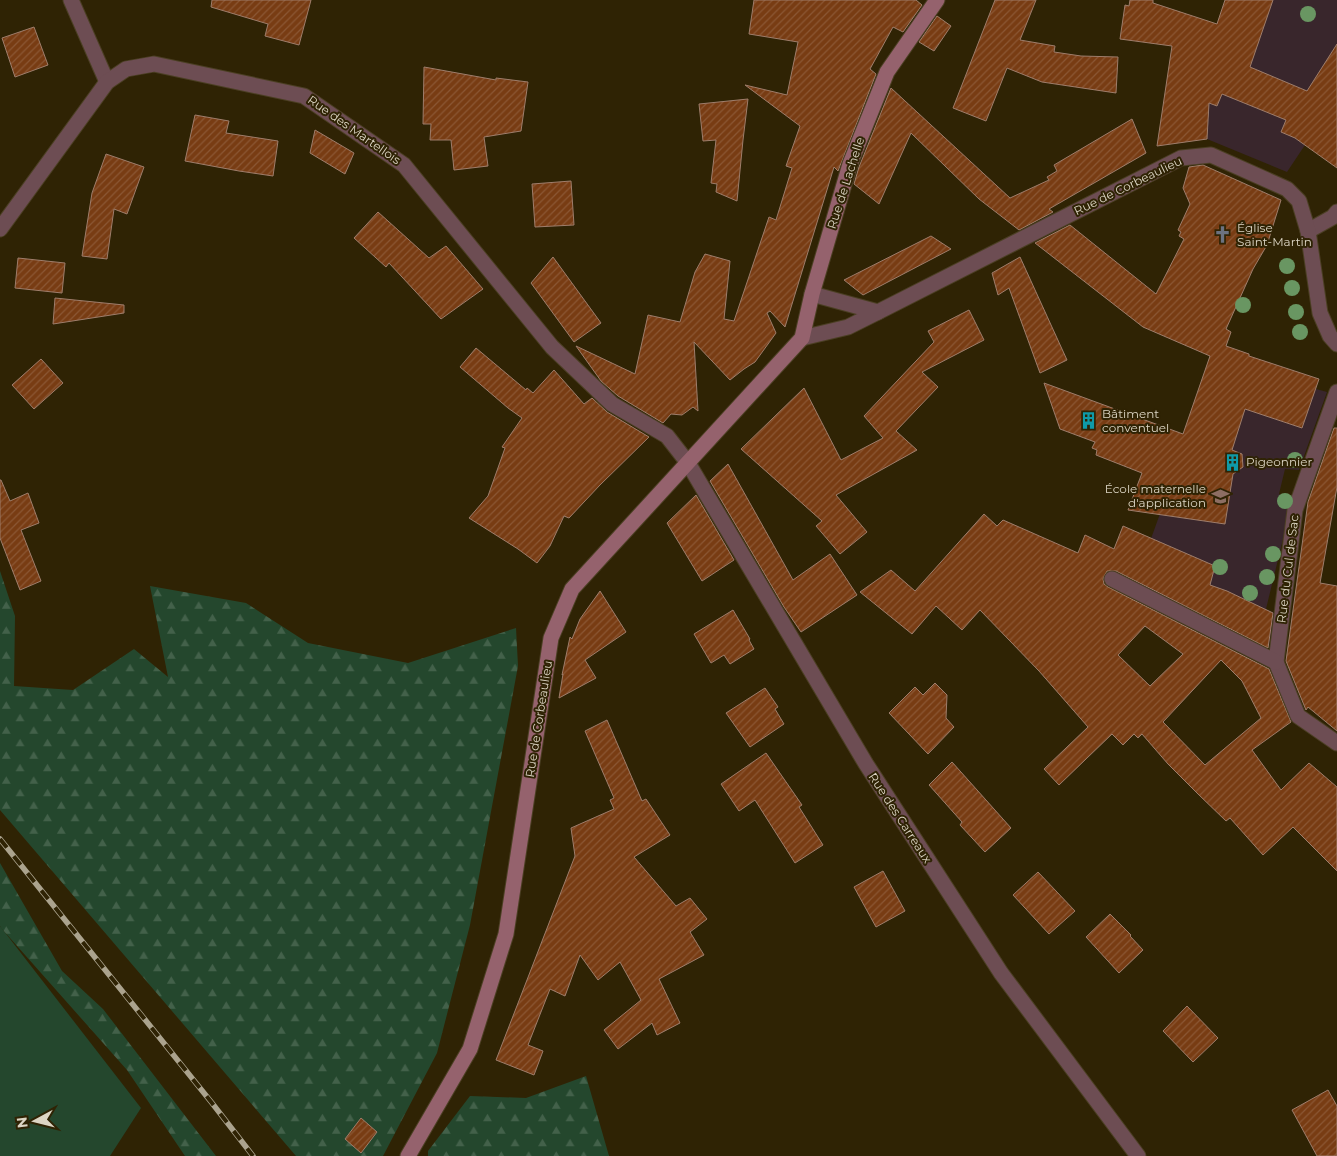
<svg xmlns="http://www.w3.org/2000/svg" width="1337" height="1156" font-family="Montserrat,sans-serif">
	<defs>
		<pattern id="forest-firs" width="22" height="20" patternUnits="userSpaceOnUse" patternTransform="scale(1.25)"><rect width="22" height="20" fill="#24472d"/><path d="M5 1l3.5 6h-7zM16 11l3.5 6h-7z" fill="#43614a"/></pattern>
		<pattern id="building-hatch" width="6" height="6" patternUnits="userSpaceOnUse" patternTransform="scale(1.25)"><rect width="6" height="6" fill="#783c13"/><path d="M-1 1l2-2M0 6l6-6M5 7l2-2" fill="none" stroke="#8b5734"/></pattern>
	</defs>
	<rect width="100%" height="100%" fill="#2f2304"/>
	<g fill="#39262c">
		<polygon points="1237,0 1337,0 1337,97 1287,172 1207,139 1194,141"/>
		<polygon points="1229,347 1249,354 1249,356 1318,379 1316,389 1327,392 1299,470 1285,469 1279,494 1293,498 1266,609 1274,613 1269,645 1135,583 1179,461"/>
	</g>
	<polygon fill="#24472d" points="0,926 141,1108 110,1156 0,1156"/>
	<g fill="url(#forest-firs)">
		<polygon points="0,571 15,616 14,686 73,690 134,649 168,677 150,586 246,603 308,643 408,663 516,628 518,666 470,925 437,1053 383,1156 296,1156 0,810"/>
		<polygon points="0,863 62,971 103,1009 216,1156 185,1156 127,1070 2,929 0,926"/>
		<polygon points="586,1076 609,1156 428,1156 428,1151 470,1096 526,1098"/>
	</g>
	<g fill="url(#building-hatch)" stroke="#9e7d6b" fill-rule="evenodd">
		<polygon points="212,0 311,0 299,45 265,36 268,24 211,7"/>
		<polygon points="754,0 916,0 922,5 903,32 893,27 870,69 876,74 838,171 834,167 785,327 770,311 767,313 776,333 755,362 744,369 730,380 694,342 698,411 693,407 682,415 671,414 663,423 618,396 601,381 576,346 635,374 648,315 680,322 695,272 705,254 730,261 724,319 734,321 769,217 776,220 792,168 786,166 800,126 745,85 787,95 798,42 749,34"/>
		<polygon points="995,0 1036,0 1020,40 1055,46 1054,52 1081,56 1118,57 1116,93 1042,82 1007,68 986,121 953,108"/>
		<polygon points="1130,0 1153,0 1153,3 1217,24 1225,0 1273,0 1250,67 1307,91 1337,44 1337,168 1295,138 1281,132 1286,120 1222,94 1217,106 1209,103 1207,139 1157,146 1172,46 1120,39 1125,5 1129,6"/>
		<polygon points="937,16 951,26 934,51 919,42"/>
		<polygon points="34,27 48,65 15,77 2,38"/>
		<polygon points="424,67 496,80 496,78 528,82 521,131 484,137 488,166 454,170 451,140 430,140 431,124 423,124"/>
		<polygon points="891,88 1010,198 1049,180 1047,177 1057,171 1054,165 1132,119 1146,153 1049,209 1053,212 1019,230 979,199 911,133 879,204 854,184 859,167"/>
		<polygon points="748,99 743,140 737,201 716,192 717,184 711,183 716,140 703,141 699,104"/>
		<polygon points="195,115 229,121 226,133 278,141 273,176 239,171 185,161"/>
		<polygon points="315,130 354,153 345,174 310,153"/>
		<polygon points="106,154 144,167 127,214 114,209 107,259 82,256 92,193"/>
		<polygon points="1203,165 1281,200 1267,245 1253,269 1226,329 1231,332 1226,346 1249,354 1249,356 1319,379 1302,428 1245,409 1232,450 1242,454 1243,467 1233,474 1225,524 1128,510 1142,473 1096,455 1097,450 1092,448 1095,442 1060,429 1044,383 1183,434 1210,356 1143,327 1035,243 1070,225 1156,294 1184,239 1179,236 1181,232 1178,230 1190,204 1183,188 1189,167"/>
		<polygon points="571,181 574,225 535,227 532,184"/>
		<polygon points="378,212 429,258 446,246 483,289 441,319 389,263 386,267 354,238"/>
		<polygon points="931,236 951,249 863,295 844,280"/>
		<polygon points="553,257 601,323 574,342 531,283"/>
		<polygon points="1020,257 1067,360 1040,373 1009,288 998,295 992,273"/>
		<polygon points="18,258 65,263 62,293 15,288"/>
		<polygon points="55,298 124,305 124,313 53,324"/>
		<polygon points="969,310 984,340 922,372 938,387 896,431 917,450 836,495 867,532 840,554 816,526 822,521 741,449 804,388 841,460 883,438 864,416 934,342 928,331"/>
		<polygon points="476,348 526,390 527,388 533,393 554,370 584,404 592,398 607,412 649,437 600,485 569,518 564,516 550,546 537,563 518,549 469,518 488,496 505,448 502,447 522,418 508,408 460,367"/>
		<polygon points="41,359 63,383 34,409 12,385"/>
		<polygon points="1334,428 1337,428 1337,487 1320,583 1337,586 1337,731 1308,707 1306,710 1286,661 1308,502"/>
		<polygon points="728,464 793,580 830,554 857,595 801,632 784,607 710,481"/>
		<polygon points="0,480 1,480 10,501 28,493 39,523 21,530 41,581 20,590 0,538"/>
		<polygon points="696,495 734,560 702,581 667,523"/>
		<path d="M984 514 997 526 1003 520 1078 553 1085 535 1114 549 1123 526 1215 566 1210 585 1227 591 1273 613 1268 648 1116 571H1107L1103 579 1104 584 1108 587 1269 669 1291 722 1252 750 1281 790 1309 763 1337 787V871L1293 827 1263 855 1230 818 1226 821 1198 794 1168 764 1142 734 1138 738 1134 734 1123 745 1112 734 1059 785 1044 769 1088 727 1039 671 980 610 962 630 936 606 912 634 860 592 891 570 915 591ZM1145 626 1183 654 1150 686 1118 655ZM1221 660 1242 681 1261 718 1205 765 1163 722Z"/>
		<polygon points="600,591 626,632 585,660 596,678 559,698 563,674 562,675 570,637 572,639 580,619"/>
		<polygon points="733,610 750,639 749,640 754,649 730,664 724,655 711,663 694,634"/>
		<polygon points="935,683 947,695 946,718 954,727 928,754 889,713 915,687 923,695"/>
		<polygon points="765,688 778,707 775,709 784,724 750,747 726,713"/>
		<polygon points="607,720 642,801 646,799 670,835 634,857 676,906 690,898 707,919 690,932 704,955 659,979 680,1023 657,1035 652,1023 618,1049 604,1030 641,1000 620,962 598,980 580,955 565,996 550,989 528,1045 543,1051 534,1075 496,1060 575,856 571,828 614,809 610,800 614,798 585,731"/>
		<polygon points="766,753 802,805 799,807 823,845 795,863 755,800 739,811 721,784"/>
		<polygon points="952,762 1011,828 985,852 960,825 962,822 929,785"/>
		<polygon points="883,871 905,911 876,927 854,887"/>
		<polygon points="1038,872 1075,911 1049,934 1013,895"/>
		<polygon points="1110,914 1131,935 1130,936 1143,950 1119,973 1086,937"/>
		<polygon points="1187,1006 1218,1038 1193,1062 1163,1031"/>
		<polygon points="1328,1090 1337,1106 1337,1156 1317,1156 1292,1110"/>
		<polygon points="361,1118 377,1132 361,1153 345,1139"/>
	</g>
	<g fill="none" stroke-linecap="round" stroke-linejoin="round">
		<defs>
			<g id="lane">
				<polyline points="1337,392 1295,510 1276,662 1298,716 1337,743"/>
				<polyline points="1112,579 1276,662"/>
			</g>
			<g id="street">
				<polyline points="71,0 107,82"/>
				<polyline points="0,229 107,82 126,69 154,64 304,96 404,165 552,347 612,404 667,436 688,463 866,764 1001,973 1138,1156"/>
				<polyline points="1308,231 1333,217 1337,212"/>
				<polyline points="878,312 1181,158 1211,155 1287,189 1299,201 1308,231 1320,313 1330,336 1337,344"/>
				<polyline points="802,338 848,327 878,312 812,294"/>
			</g>
			<polyline id="secondary" points="408,1156 470,1049 506,934 551,638 572,589 802,338 812,294 850,164 887,72 937,0"/>
		</defs>
		<use href="#lane" stroke="#4b3f23" stroke-width="17"/>
		<use href="#street" stroke="#4b3f23" stroke-width="17"/>
		<use href="#secondary" stroke="#4b3f23" stroke-width="17"/>
		<use href="#lane" stroke="#6d4d53" stroke-width="15"/>
		<use href="#street" stroke="#6d4d53" stroke-width="15"/>
		<use href="#secondary" stroke="#95626d" stroke-width="15"/>
		<defs>
			<polyline id="rail" points="0,839 212,1103 253,1156"/>
		</defs>
		<use href="#rail" stroke="#aba38e" stroke-width="5.5"/>
		<use href="#rail" stroke="#2f2304" stroke-width="4" stroke-dasharray="11" stroke-linecap="butt"/>
	</g>
	<g fill="#699662">
		<circle cx="1308" cy="14" r="8"/>
		<circle cx="1287" cy="266" r="8"/>
		<circle cx="1292" cy="288" r="8"/>
		<circle cx="1243" cy="305" r="8"/>
		<circle cx="1296" cy="312" r="8"/>
		<circle cx="1300" cy="332" r="8"/>
		<circle cx="1295" cy="460" r="8"/>
		<circle cx="1285" cy="501" r="8"/>
		<circle cx="1273" cy="554" r="8"/>
		<circle cx="1220" cy="567" r="8"/>
		<circle cx="1267" cy="577" r="8"/>
		<circle cx="1250" cy="593" r="8"/>
	</g>
	<defs>
		<symbol id="church-bare" viewBox="-9 -9 18 18"><path d="M-1.2-6h2.4v3.5h3.3v2.4h-3.3V6h-2.4V-.1h-3.3v-2.4h3.3Z" fill="#6b7280" stroke="#2f2304" stroke-width="2.5" paint-order="stroke"/></symbol>
		<symbol id="building-bare" viewBox="-9 -9 18 18"><path d="M-4-6H4V6H1V3H-1V6H-4ZM-2.5-4.3h1.7v1.8h-1.7ZM.8-4.3h1.7v1.8H.8ZM-2.5-1h1.7V.8h-1.7ZM.8-1h1.7V.8H.8Z" fill="#0f9aa8" stroke="#2f2304" stroke-width="2.5" paint-order="stroke"/></symbol>
		<symbol id="school-bare" viewBox="-9 -9 18 18"><path d="M0-5L7-2L0 1L-7-2ZM-4 1L0 2.5L4 1V4Q0 6-4 4Z" fill="#8d6e63" stroke="#2f2304" stroke-width="2.5" paint-order="stroke"/></symbol>
	</defs>
	<g fill-rule="evenodd">
		<use href="#church-bare" x="1210" y="222" width="25" height="25"/>
		<use href="#building-bare" x="1076" y="408" width="25" height="25"/>
		<use href="#building-bare" x="1220" y="450" width="25" height="25"/>
		<use href="#school-bare" x="1208" y="484" width="25" height="25"/>
	</g>
	<g text-anchor="middle" stroke-width="4" stroke-linejoin="round" paint-order="stroke">
		<g font-size="12" fill="#dcd5c4" stroke="#2f2304">
			<text transform="translate(354 130) rotate(35)" y="4">Rue des Martellois</text>
			<text transform="translate(846 183) rotate(-72)" y="4">Rue de Lachelle</text>
			<text transform="translate(1128 186) rotate(-26)" y="4">Rue de Corbeaulieu</text>
			<text transform="translate(1288 569) rotate(-83)" y="4">Rue du Cul de Sac</text>
			<text transform="translate(539 719) rotate(-81)" y="4">Rue de Corbeaulieu</text>
			<text transform="translate(900 818) rotate(57)" y="4">Rue des Carreaux</text>
		</g>
		<g font-size="12" fill="#dcd5c4" stroke="#2f2304" text-anchor="start">
			<text x="1237" y="232">Église<tspan x="1237" dy="14">Saint-Martin</tspan></text>
			<text x="1102" y="418">Bâtiment<tspan x="1102" dy="14">conventuel</tspan></text>
			<text x="1246" y="466">Pigeonnier</text>
			<text x="1206" y="493" text-anchor="end">École maternelle<tspan x="1206" dy="14">d'application</tspan></text>
		</g>
	</g>
	<g transform="translate(35 1121) rotate(263)" stroke="#2f2304" stroke-width="4" paint-order="stroke">
	<path d="M0-4L9 19L0 12L-9 19Z" fill="#dcd5c4"/>
	<text y="-8" font-size="14" font-weight="bold" text-anchor="middle" fill="#dcd5c4">N</text>
	</g>
</svg>
